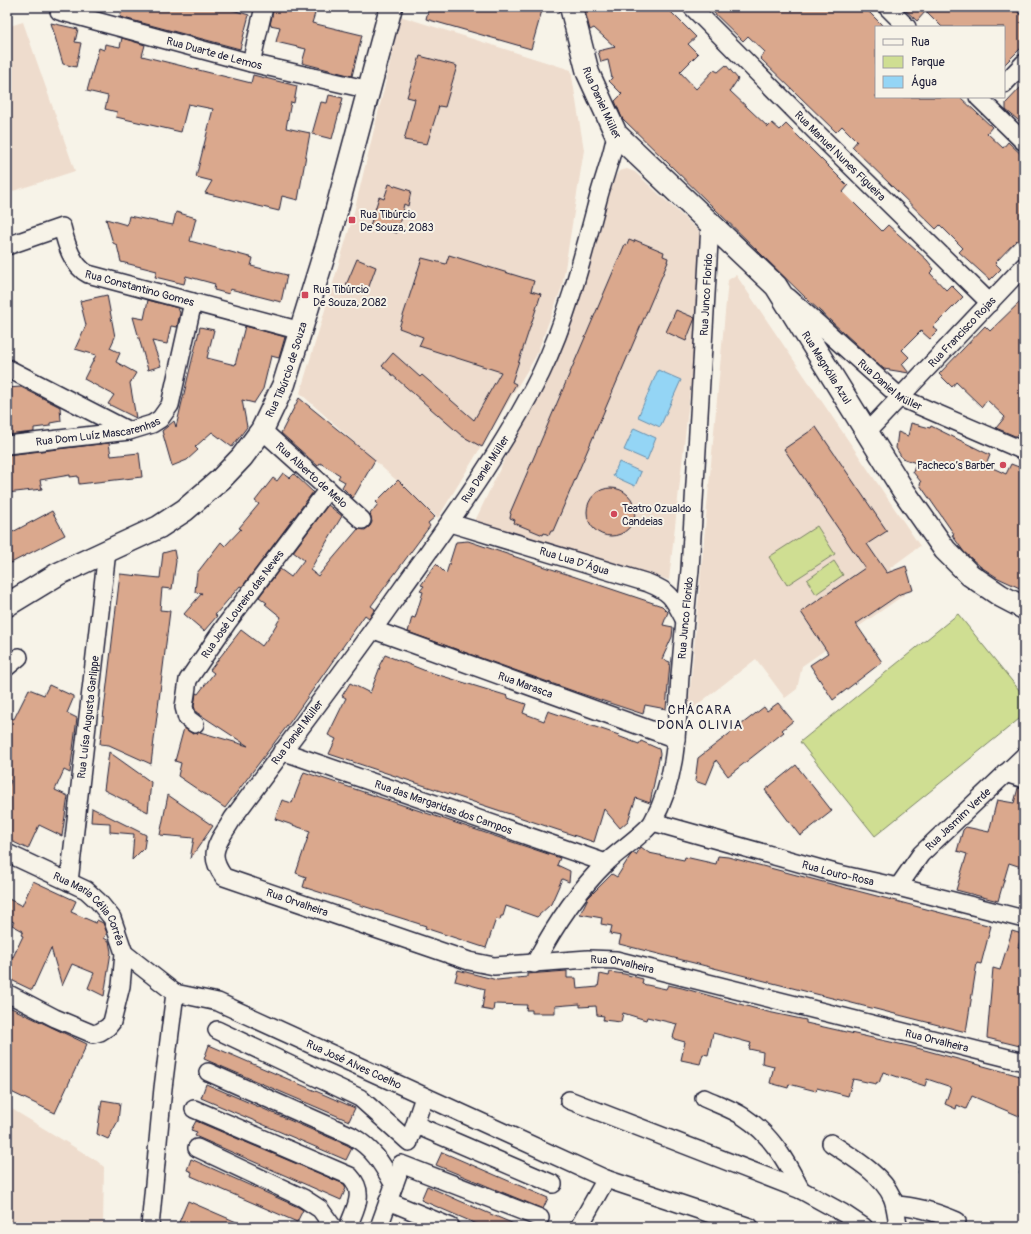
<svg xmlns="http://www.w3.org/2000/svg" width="1031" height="1234" font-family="Pangolin,sans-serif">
	<rect width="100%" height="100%" fill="#f7f3e8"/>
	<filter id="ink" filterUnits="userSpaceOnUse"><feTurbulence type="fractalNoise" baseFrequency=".025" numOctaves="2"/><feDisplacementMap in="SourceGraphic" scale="8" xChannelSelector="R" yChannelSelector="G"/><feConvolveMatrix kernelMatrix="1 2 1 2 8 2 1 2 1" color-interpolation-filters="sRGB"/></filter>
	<g filter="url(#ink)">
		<g fill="#eedccd">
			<polygon points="400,16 571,70 584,150 562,287 536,356 438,518 300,393 352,220 388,72"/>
			<polygon points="23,22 75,171 7,193 7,27"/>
			<polygon points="627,169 635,172 702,234 698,320 669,580 475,521 550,364 613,180 619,171"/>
			<polygon points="736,275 920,546 890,568 904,595 802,666 797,689 785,698 756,659 688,712 728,280"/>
			<polygon points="7,1106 97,1161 104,1167 103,1227 7,1227"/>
		</g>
		<g fill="#cfde92" stroke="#788066">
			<polygon points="817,526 835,554 787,585 769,557"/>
			<polygon points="834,561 843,575 816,594 807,580"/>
			<polygon points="958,614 1024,696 1024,715 875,836 800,742"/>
		</g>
		<g fill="#94d5f5" stroke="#668dab">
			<polygon points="658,370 681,380 660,427 638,417"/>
			<polygon points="634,428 656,438 647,460 624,450"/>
			<polygon points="619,462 641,472 635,486 613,476"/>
		</g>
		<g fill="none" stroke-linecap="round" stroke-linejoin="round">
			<polyline stroke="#668dab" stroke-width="4.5" points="1021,1173 1024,1174"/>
		</g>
		<g fill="#daa88d" stroke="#22223b">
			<polygon points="123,7 223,7 249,15 240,49 120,17"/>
			<polygon points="274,7 317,7 312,23 362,35 352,76 302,63 306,49 276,42 280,27 270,25"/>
			<polygon points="429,7 543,7 531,49 426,19"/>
			<polygon points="584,7 666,7 696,37 688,44 698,54 680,72 696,89 714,70 718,72 726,65 738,79 730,91 768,127 772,123 780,130 786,124 848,186 843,192 882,231 888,225 927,260 934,269 930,273 946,290 951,285 963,297 933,327 938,331 930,339 921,331 902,350 909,357 902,364 909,373 884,369 867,354 809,301 622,118 615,101 622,94 609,81 612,78 608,60 601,62 598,51 615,47 594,28 590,30"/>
			<polygon points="708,7 864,7 882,25 876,27 876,97 960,97 992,127 987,133 1003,148 1008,142 1024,157 1024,249 1017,240 995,263 1001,269 990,280 959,252 963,248 940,225 936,229 852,147 857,141 842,126 836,132 760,58 765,52 748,36 743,41"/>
			<polygon points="902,7 1013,7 1024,18 1024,45 1004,65 1004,27 942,27 926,11 917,21"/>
			<polygon points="51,23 78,29 75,42 81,43 76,67 63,64"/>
			<polygon points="122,38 145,45 142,56 251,83 253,75 297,86 294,103 291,102 286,128 310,133 298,200 282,196 279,211 205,193 212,181 196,177 213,109 188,104 181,132 116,117 117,112 105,109 108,96 87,91 99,48 104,50 105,44 120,47"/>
			<polygon points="420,56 457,66 445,107 439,106 427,144 404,140 415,99 407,97"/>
			<polygon points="1024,84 1024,125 1006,110 1006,103"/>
			<polygon points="329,95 343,98 332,139 312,134 321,102 327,103"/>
			<polygon points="389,184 411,191 408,206 404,204 397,233 370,226 379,197 384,199"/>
			<polygon points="176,212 196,218 190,241 253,258 251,266 287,275 281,302 230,289 229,294 214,290 215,284 186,276 184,284 155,277 157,271 121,262 117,245 113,243 106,219 127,225 129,216 173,225"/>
			<polygon points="629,240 634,242 635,240 664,252 663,256 668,258 667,262 668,262 553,531 551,531 549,535 544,533 543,535 514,523 515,520 510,518 511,514 510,513 625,244 627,245"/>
			<polygon points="449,255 534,281 531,291 541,294 512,382 516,384 482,447 462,436 382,366 393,353 420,377 422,375 474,420 501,372 419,346 423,337 399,328 422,258 446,264"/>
			<polygon points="357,259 376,267 367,292 346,285"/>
			<polygon points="107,295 115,337 110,348 120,353 116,362 136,373 130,383 136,418 108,404 114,395 84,379 96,355 75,349 86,325 80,301"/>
			<polygon points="1024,298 1024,321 1020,325 1024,331 1024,435 1015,436 996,428 1005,417 987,400 982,407 956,382 952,387 939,374 985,326 990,331"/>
			<polygon points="148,300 178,308 180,313 177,327 171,326 167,344 152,341 161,366 148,370 133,317 144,319"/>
			<polygon points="676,310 695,318 686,341 666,332"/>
			<polygon points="245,326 285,337 279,358 271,356 263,389 254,403 242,400 247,427 232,447 212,432 195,447 198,450 187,460 172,466 162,431 174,421 176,427 200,327 214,330 207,358 235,365"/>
			<polygon points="21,387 60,407 61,421 50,423 50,426 34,428 34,432 7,435 7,388"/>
			<polygon points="299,398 375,460 353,498 342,487 345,482 338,478 340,475 320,463 318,466 281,433"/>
			<polygon points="911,423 930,428 931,426 990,455 986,465 1006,474 1011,464 1024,469 1024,590 998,578 981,567 964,552 952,535 954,534 920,485 921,482 913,472 916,463 902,458 896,448 898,432 908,436"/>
			<polygon points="816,427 887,531 867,544 887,573 906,566 913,590 900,594 856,624 882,662 833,700 810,665 828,653 801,612 865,568 784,449"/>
			<polygon points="109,443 111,456 139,453 142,477 79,484 78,476 70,477 70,475 40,480 42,489 7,493 7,455"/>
			<polygon points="283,473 290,478 294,474 313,492 242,587 240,586 215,615 217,616 204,631 184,614 202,593 195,592 197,573 221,542 225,546 241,529 239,528 259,504 255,501 273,478 277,481"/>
			<polygon points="398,480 435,517 428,523 430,526 371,606 375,609 369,618 365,615 290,722 225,808 178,776 181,763 175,761 184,728 193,734 200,732 248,746 196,712 194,706 196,693 198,694 214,673 210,670 241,630 262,646 270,635 281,617 265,604 267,603 259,597 280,569 291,577 304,560 293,552 328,505 342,516 310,570 318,576 358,529 365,530 370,526 372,522 370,514 378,504 376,502"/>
			<circle cx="611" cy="512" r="24"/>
			<polygon points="52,511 65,535 7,565 7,535"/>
			<polygon points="468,541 662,606 668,612 663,625 673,627 672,637 662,659 670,662 666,709 645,705 643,714 576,692 408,632 412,617 415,618 423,592 420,591 424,586 421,585 436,564 446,574 456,542"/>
			<polygon points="174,550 176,561 172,589 162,588 160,610 170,611 151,764 109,745 100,744 120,574 160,578 163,553"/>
			<polygon points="385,655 426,671 508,696 508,698 526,704 523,713 544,721 548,711 619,735 618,736 639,744 641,741 659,749 660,754 650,803 636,798 628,821 620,828 604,809 594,842 329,754 336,739 328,735 346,698 342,696 350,683 370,693 380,667 379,666"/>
			<polygon points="49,685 73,696 73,699 67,713 77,718 70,773 64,770 55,790 68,796 62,836 39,825 28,849 7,839 7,816 9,812 7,790 11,781 7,779 7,717 14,719 29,689 44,695"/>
			<polygon points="778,703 793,721 782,730 784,732 728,776 716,760 706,785 695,781 698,758 764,707 767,711"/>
			<polygon points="109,752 151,782 148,812 104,790"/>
			<polygon points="796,765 832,811 800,836 765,790"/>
			<polygon points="304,772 560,858 557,865 570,871 569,882 562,879 551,904 537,917 506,906 503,916 501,916 500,920 496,919 486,948 425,928 426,926 303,887 306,877 296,873 310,831 275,819 282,800 292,803"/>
			<polygon points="1018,788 1024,789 1024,868 1009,863 998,901 956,890 967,854 957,851 963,830 966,827 989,832 997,800 1014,803"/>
			<polygon points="168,795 213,826 190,859 194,838 160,835"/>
			<polygon points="92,808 146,835 144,848 132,860 134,834 110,832 110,823 91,822"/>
			<polygon points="641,847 649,853 684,860 685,857 716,864 718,856 728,857 991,926 981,964 977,963 966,1032 619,944 621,936 610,934 612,926 601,924 602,918 580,914 588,898 612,874 617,877 630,856 633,853 636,855"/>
			<polygon points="33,881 76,901 71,912 96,923 97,920 103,923 107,933 104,938 109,941 111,952 104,996 88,988 94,973 72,964 62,986 51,948 32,990 7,978 7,954 13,957 23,936 21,935 23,931 12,925 14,922 7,919 7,898 22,906"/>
			<polygon points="1012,931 1022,934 1018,947 1024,949 1024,1047 987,1038 993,968 1000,970"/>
			<polygon points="458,970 497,980 527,977 527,974 567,971 567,978 576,978 577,989 598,987 600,974 609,976 610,972 624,974 643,979 642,984 666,989 668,985 682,988 768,1012 806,1020 806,1023 917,1048 1024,1077 1024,1118 972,1096 966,1109 957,1105 956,1109 945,1104 951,1087 927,1079 925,1086 883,1072 879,1083 877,1082 876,1084 853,1079 848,1096 817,1088 816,1091 789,1084 788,1088 770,1083 774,1066 762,1063 763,1052 749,1049 751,1043 713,1033 708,1055 703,1054 700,1064 681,1060 685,1042 674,1039 674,1037 673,1037 677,1024 647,1017 646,1020 623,1013 621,1022 603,1020 604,1016 597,1015 596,1006 580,1007 580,1004 555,1006 555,1013 532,1013 532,1010 526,1010 527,1005 494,1004 493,1011 482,1009 485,989 455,981"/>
			<polygon points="7,1006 87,1044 55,1113 7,1090"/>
			<polygon points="209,1045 355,1108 349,1121 204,1059"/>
			<polygon points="206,1084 347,1145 352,1148 346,1160 201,1098"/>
			<polygon points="102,1100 120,1103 118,1121 108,1139 97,1134"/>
			<polygon points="196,1121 344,1184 346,1188 341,1200 195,1136 197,1132 191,1130"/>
			<polygon points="442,1152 548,1198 543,1209 436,1165"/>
			<polygon points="191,1159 298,1207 303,1210 297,1222 191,1176 192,1172 187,1170"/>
			<polygon points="427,1186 460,1201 521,1227 484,1227 421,1200"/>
			<polygon points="188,1201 248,1227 177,1227"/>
		</g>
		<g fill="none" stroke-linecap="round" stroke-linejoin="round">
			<defs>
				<g id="street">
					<path id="s1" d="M692 7 816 132 990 303"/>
					<polyline points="887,7 907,27"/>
					<path id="s2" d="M59 11 251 63 370 90"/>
					<polyline points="251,63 264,7"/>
					<polyline points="1004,84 1024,63"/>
					<polyline points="978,97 1024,142"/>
					<path id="s3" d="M616 134C612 158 603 179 597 203 582 260 567 319 541 373 501 454 446 527 394 600 342 674 287 745 233 818 220 841 205 852 224 877L469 961 494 966 588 959 616 960 1024 1062"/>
					<path id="s4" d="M7 246 62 227C66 243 72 266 88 274L301 331"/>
					<path id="s5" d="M788 297 901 398 1024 451"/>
					<polyline points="7,368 129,431"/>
					<path id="s6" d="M262 430 362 520"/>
					<path id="s7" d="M867 432 1024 266"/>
					<path id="s8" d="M7 445 129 431 152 424 160 419 170 405 193 302"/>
					<path id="s9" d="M450 523 648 583C671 592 673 598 684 619"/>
					<path id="s10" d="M374 630 676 739"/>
					<polyline points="7,667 19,657"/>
					<path id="s11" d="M195 724 187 718 184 707 188 680 227 623 328 489"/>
					<path id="s12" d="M282 751 606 863"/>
					<polyline points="1005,773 1024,779"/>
					<path id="s13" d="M653 822 835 873 898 887 1024 919"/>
					<path id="s14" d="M7 853 86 890 98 901 112 918 124 953 121 986 112 1022 108 1027 100 1032 93 1034 55 1018 7 993"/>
					<path id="s15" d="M69 882 107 551"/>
					<path id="s16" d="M898 887 921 854 1024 756"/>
					<polyline points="124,953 175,993"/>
					<path id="s17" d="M534 964C554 927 576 892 606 863 616 853 648 831 653 821 678 777 677 724 680 676 683 641 686 606 690 570L710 225"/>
					<polyline points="217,1030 360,1098 409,1142"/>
					<path d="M208 1072 352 1136C374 1149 382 1164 394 1185"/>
					<path d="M704 1098C717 1104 732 1109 744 1117 772 1135 786 1161 801 1190"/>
					<polyline points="569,1100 801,1190 843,1213 864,1227"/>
					<path d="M194 1109 350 1176C366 1193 355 1208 348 1227"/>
					<polyline points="416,1125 553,1184"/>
					<polyline points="411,1136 424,1097"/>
					<path d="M831 1143C851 1157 881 1173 892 1197 896 1206 896 1217 899 1227"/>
					<polyline points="197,1148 303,1198 320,1209 333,1227"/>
					<polyline points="401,1164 540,1218"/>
					<polyline points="388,1201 451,1227"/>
					<path d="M895 1205C917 1206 936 1212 957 1221"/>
					<path id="s18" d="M150 1227 163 1088 175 993 218 1002 606 1179 750 1227"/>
					<polyline points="379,1227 398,1174"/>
					<polyline points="579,1227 606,1179"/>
				</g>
				<g id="secondary">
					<path id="s19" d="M571 7 588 73 616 134 776 286 903 490 945 550 970 575 1001 596 1024 608"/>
					<path id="s20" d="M7 605 58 574 159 527 185 510 221 479 242 457 262 430 284 384 328 242 391 7"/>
				</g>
			</defs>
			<use href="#street" stroke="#22223b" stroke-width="20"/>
			<use href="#secondary" stroke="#22223b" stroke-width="25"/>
			<use href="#street" stroke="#f7f3e8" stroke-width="17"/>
			<use href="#secondary" stroke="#f7f3e8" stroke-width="22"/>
		</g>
	</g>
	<g fill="#d1495b" stroke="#f7f3e8" stroke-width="1.5">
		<rect x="348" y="216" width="8" height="8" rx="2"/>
		<rect x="301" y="291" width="8" height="8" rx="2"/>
		<circle cx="1003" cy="465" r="4"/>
		<circle cx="614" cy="514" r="4"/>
	</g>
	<g text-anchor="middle" stroke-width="4" stroke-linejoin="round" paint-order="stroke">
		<g font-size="11" fill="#22223b" stroke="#f7f3e8">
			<text dy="4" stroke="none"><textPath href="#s2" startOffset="161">Rua Duarte de Lemos</textPath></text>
			<text dy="4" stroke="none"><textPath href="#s19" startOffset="101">Rua Daniel Müller</textPath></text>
			<text dy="4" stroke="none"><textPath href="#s1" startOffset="210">Rua Manuel Nunes Figueira</textPath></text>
			<text dy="4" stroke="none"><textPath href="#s4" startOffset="167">Rua Constantino Gomes</textPath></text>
			<text dy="4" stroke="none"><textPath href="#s17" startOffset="719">Rua Junco Florido</textPath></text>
			<text dy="4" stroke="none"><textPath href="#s7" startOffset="138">Rua Francisco Rojas</textPath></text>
			<text dy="4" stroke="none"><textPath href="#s19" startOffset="452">Rua Magnólia Azul</textPath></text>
			<text dy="4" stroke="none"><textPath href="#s20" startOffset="379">Rua Tibúrcio de Souza</textPath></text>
			<text dy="4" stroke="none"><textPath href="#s5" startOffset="135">Rua Daniel Müller</textPath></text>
			<text dy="4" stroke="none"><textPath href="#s8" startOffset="92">Rua Dom Luíz Mascarenhas</textPath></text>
			<text transform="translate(485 469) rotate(-57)" y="4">Rua Daniel Müller</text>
			<text dy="4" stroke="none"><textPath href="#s6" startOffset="67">Rua Alberto de Melo</textPath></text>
			<text dy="4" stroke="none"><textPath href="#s9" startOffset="130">Rua Lua D´Água</textPath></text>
			<text dy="4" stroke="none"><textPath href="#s11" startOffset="142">Rua José Loureiro das Neves</textPath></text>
			<text dy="4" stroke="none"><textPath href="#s17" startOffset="395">Rua Junco Florido</textPath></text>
			<text dy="4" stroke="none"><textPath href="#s10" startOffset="161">Rua Marasca</textPath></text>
			<text dy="4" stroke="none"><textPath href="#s15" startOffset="166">Rua Luísa Augusta Garlippe</textPath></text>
			<text transform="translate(297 732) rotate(-53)" y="4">Rua Daniel Müller</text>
			<text dy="4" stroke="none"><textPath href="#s12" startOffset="171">Rua das Margaridas dos Campos</textPath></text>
			<text dy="4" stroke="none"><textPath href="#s16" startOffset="91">Rua Jasmim Verde</textPath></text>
			<text dy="4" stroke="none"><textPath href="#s13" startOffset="192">Rua Louro-Rosa</textPath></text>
			<text dy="4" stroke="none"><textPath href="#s3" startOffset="936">Rua Orvalheira</textPath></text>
			<text dy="4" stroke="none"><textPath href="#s14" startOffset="103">Rua Maria Célia Corrêa</textPath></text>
			<text dy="4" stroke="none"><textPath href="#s3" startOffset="1272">Rua Orvalheira</textPath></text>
			<text dy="4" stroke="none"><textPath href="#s3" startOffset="1596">Rua Orvalheira</textPath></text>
			<text dy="4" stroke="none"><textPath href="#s18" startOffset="429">Rua José Alves Coelho</textPath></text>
		</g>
		<g font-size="11" fill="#22223b" stroke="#f7f3e8" text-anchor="start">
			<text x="360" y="218">Rua Tibúrcio<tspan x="360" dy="13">De Souza, 2083</tspan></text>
			<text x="313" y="293">Rua Tibúrcio<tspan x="313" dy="13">De Souza, 2082</tspan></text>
			<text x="995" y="469" text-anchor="end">Pacheco’s Barber</text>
			<text x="622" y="512">Teatro Ozualdo<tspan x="622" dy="13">Candeias</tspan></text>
		</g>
		<g font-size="13" letter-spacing="1" fill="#22223b" stroke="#f7f3e8">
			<text x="700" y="714">CHÁCARA<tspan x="700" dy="15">DONA OLIVIA</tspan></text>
		</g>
	</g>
	<rect width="1031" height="1234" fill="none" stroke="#f7f3e8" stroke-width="24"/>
	<rect x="12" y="12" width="1007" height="1210" fill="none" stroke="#22223b" stroke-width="1.5" filter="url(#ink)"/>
	<rect x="875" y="26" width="130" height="72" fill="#f7f3e8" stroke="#a29fa3"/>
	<rect x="883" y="39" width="20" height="6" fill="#f7f3e8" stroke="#a29fa3"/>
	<text x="911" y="46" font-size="12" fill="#22223b">Rua</text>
	<rect x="883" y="56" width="20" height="12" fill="#cfde92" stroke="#a29fa3"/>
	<text x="911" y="66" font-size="12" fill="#22223b">Parque</text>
	<rect x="883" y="76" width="20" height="12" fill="#94d5f5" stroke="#a29fa3"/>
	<text x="911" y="86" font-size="12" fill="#22223b">Água</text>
</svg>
